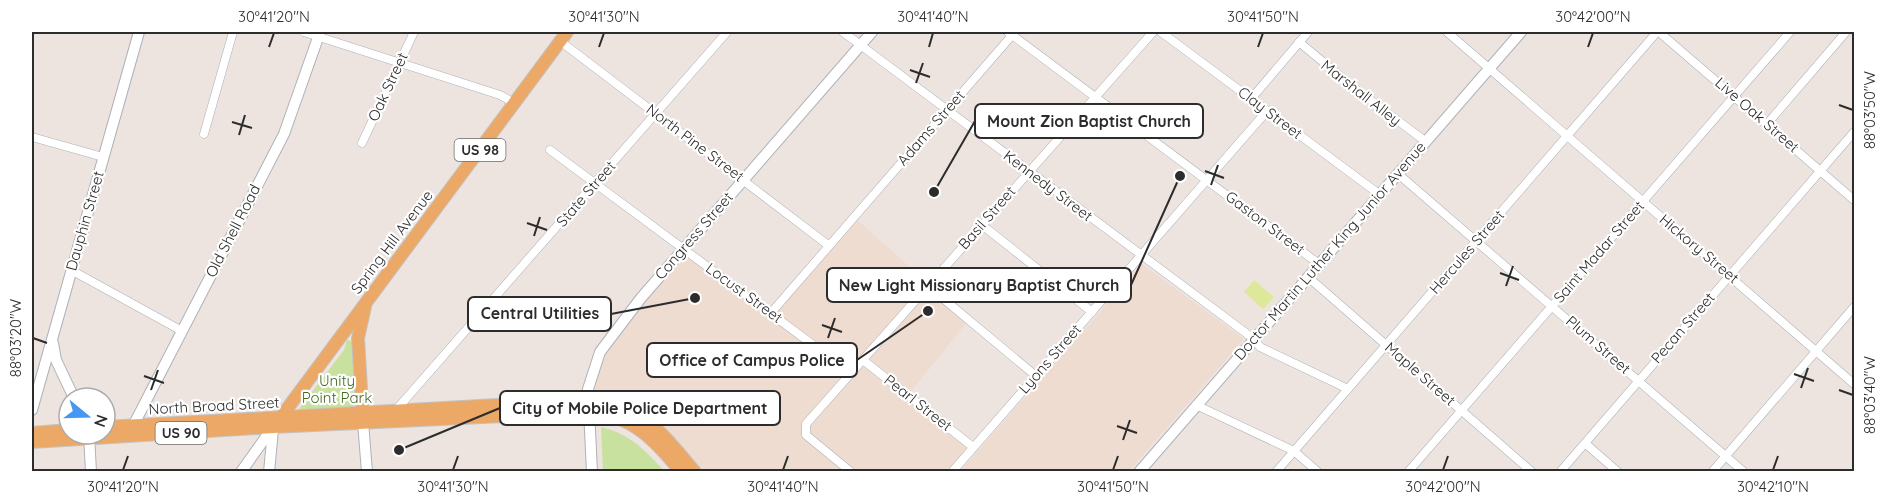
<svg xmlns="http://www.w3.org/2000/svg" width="1886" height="503" font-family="Quicksand,sans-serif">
	<rect width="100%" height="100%" fill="#ede4e0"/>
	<g fill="#eedcd0">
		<polygon points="854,217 969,320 908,395 973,447 952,471 695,471 588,400 594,366 683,249 770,313"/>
		<polygon points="1142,264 1244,339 1129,471 960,471"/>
	</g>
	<g fill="#c8e19e">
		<polygon points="347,340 352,341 357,407 301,411 299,409 344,350"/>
		<path d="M601 427C630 434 645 450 664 471H603Z"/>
	</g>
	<polygon fill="#dde89b" points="1254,280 1274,297 1263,309 1244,292"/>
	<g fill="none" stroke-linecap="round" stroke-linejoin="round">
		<defs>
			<g id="street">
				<polyline points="304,32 500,95 514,103"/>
				<polyline points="843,32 1254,339 1260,347 1348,389"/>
				<polyline points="1008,32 1319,264"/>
				<polyline points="1161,32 1379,194"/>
				<polyline points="1447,32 1854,384"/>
				<polyline points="1659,32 1854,200"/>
				<polyline points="560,41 828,245"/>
				<polyline points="1299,42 1357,90 1425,141"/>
				<polyline points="1251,99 1308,32"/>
				<polyline points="1767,124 1846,32"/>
				<polyline points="204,134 233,32"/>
				<polyline points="32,137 103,157"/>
				<polyline points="362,143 414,32"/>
				<polyline points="550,150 851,373"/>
				<polyline points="1397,173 1744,472"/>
				<polyline points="982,225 1092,312"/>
				<polyline points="71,270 182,331"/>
				<polyline points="1308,277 1532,472"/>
				<polyline points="928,286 1036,376"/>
				<polyline points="770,314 1014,33"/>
				<polyline points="863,360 973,447"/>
				<polyline points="1196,405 1294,451 1318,472"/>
				<polyline points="396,410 727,32"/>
				<polyline points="1586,444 1618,472"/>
				<polyline points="851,472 806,435 806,424 1153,32"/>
				<polyline points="952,472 1267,111"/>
				<polyline points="1276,472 1657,32"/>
				<polyline points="1408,472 1790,32"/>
				<polyline points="1560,472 1854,132"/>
				<polyline points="1712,472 1854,307"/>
			</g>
			<g id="secondary">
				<polyline points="53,343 56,360 74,398"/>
				<polyline points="32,410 139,32"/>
				<polyline points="363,422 367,472"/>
				<polyline points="133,426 284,134 320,32"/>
				<polyline points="89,434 91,472"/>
				<polyline points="241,472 273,427"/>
				<polyline points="269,472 273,430"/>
				<polyline points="592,472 588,389 600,352 641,298 872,32"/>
				<polyline points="1139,472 1521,32"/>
			</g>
			<g id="primary">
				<polyline points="278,421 567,32"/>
				<polyline points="363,421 358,338 365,307"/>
				<path d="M105 427 588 400C648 412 656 426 695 472"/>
				<polyline points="32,433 69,430"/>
				<path d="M32 442 273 427 589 412C632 415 655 440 681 472"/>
			</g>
		</defs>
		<use href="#street" stroke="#acb2b8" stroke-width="9"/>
		<use href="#secondary" stroke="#acb2b8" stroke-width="12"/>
		<use href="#primary" stroke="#c4c4c4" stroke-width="14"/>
		<use href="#street" stroke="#fff" stroke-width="8"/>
		<use href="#secondary" stroke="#fff" stroke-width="10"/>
		<use href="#primary" stroke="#eca866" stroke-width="12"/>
	</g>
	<path fill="none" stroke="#2c2c2c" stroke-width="2" d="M269 47 274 33M599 47 604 33M929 47 933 33M1258 47 1263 33M1588 47 1593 33M910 70 930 77M916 83 923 63M1839 105 1853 110M232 122 252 128M239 135 245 115M1205 171 1224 178M1211 185 1218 165M527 223 547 230M534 236 540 217M1500 273 1519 280M1506 286 1513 266M822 325 842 332M33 338 47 343M828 338 835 318M1794 374 1814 381M144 376 164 383M1801 388 1808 368M151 390 158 370M1839 390 1853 395M1117 426 1137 433M1123 440 1130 420M123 470 128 456M453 470 458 456M783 470 788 456M1113 470 1118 456M1443 470 1448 456M1773 470 1778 456"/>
	<g text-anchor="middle" stroke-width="4.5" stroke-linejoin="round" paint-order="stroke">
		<g fill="#fff" stroke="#6b6b6b" stroke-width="1.5">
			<rect x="454.5" y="139" width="51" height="22" rx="4.5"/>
			<rect x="155.5" y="422" width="51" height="22" rx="4.5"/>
		</g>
		<g font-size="14" font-weight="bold" fill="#2c2c2c">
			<text x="480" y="155">US 98</text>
			<text x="181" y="438">US 90</text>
		</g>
		<g font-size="15" fill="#2c2c2c" stroke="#fff">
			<text transform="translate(388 87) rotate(-65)" y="5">Oak Street</text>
			<text transform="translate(1361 93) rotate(38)" y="5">Marshall Alley</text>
			<text transform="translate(1270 113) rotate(37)" y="5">Clay Street</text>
			<text transform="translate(1757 115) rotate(41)" y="5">Live Oak Street</text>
			<text transform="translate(931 128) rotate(-49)" y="5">Adams Street</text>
			<text transform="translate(695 143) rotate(37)" y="5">North Pine Street</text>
			<text transform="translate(1048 186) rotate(37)" y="5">Kennedy Street</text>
			<text transform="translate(586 194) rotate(-49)" y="5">State Street</text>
			<text transform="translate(987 218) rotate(-49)" y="5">Basil Street</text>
			<text transform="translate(85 221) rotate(-74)" y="5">Dauphin Street</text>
			<text transform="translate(1265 223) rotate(37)" y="5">Gaston Street</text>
			<text transform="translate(233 231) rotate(-63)" y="5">Old Shell Road</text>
			<text transform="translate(694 236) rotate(-49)" y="5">Congress Street</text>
			<text transform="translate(392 242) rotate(-53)" y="5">Spring Hill Avenue</text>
			<text transform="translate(1699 249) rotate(40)" y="5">Hickory Street</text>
			<text transform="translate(1330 251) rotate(-49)" y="5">Doctor Martin Luther King Junior Avenue</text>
			<text transform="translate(1467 252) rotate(-49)" y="5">Hercules Street</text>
			<text transform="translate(1599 252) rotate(-49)" y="5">Saint Madar Street</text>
			<text transform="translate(744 293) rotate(36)" y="5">Locust Street</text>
			<text transform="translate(1683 328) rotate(-49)" y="5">Pecan Street</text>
			<text transform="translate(1598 345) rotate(41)" y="5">Plum Street</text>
			<text transform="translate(1050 359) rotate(-49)" y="5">Lyons Street</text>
			<text transform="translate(1420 374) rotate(41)" y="5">Maple Street</text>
			<text transform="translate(918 403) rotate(38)" y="5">Pearl Street</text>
			<text transform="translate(214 406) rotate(-3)" y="5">North Broad Street</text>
		</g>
		<g font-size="15" fill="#42681e" stroke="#fff">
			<text x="337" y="386">Unity<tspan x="337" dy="17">Point Park</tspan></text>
		</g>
	</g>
	<path fill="none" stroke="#2c2c2c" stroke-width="2" d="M934 192L975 121M1180 176L1131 285M695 298L611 314M928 311L857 360M399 450L500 408"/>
	<g fill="#2c2c2c" stroke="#fff" stroke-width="2">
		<circle cx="934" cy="192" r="6"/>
		<circle cx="1180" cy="176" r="6"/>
		<circle cx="695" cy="298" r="6"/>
		<circle cx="928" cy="311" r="6"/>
		<circle cx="399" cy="450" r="6"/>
	</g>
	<g fill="#fff" stroke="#2c2c2c" stroke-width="2">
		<rect x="975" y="104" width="228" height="34" rx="6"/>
		<rect x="827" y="268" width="304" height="34" rx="6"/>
		<rect x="468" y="297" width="143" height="34" rx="6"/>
		<rect x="647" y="343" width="210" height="34" rx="6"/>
		<rect x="500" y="391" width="280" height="34" rx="6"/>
	</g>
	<g font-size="16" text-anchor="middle" font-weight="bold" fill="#2c2c2c">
		<text x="1089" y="127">Mount Zion Baptist Church</text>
		<text x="979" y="291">New Light Missionary Baptist Church</text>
		<text x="540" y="319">Central Utilities</text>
		<text x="752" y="366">Office of Campus Police</text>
		<text x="640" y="414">City of Mobile Police Department</text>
	</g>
	<rect width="1886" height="503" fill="none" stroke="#ffffff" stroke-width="66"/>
	<g transform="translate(87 416) rotate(109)"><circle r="28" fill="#ffffff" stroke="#ababab" stroke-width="1.5"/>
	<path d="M0-4.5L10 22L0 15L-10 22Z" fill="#4696f3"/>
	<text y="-9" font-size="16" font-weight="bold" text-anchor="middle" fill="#2c2c2c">N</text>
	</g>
	<rect x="33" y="33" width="1820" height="437" fill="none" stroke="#2c2c2c" stroke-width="2"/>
	<g font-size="15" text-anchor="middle" fill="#2c2c2c">
		<text x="274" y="22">30°41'20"N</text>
		<text x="604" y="22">30°41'30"N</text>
		<text x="933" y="22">30°41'40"N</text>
		<text x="1263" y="22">30°41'50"N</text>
		<text x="1593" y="22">30°42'00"N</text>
		<text transform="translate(1870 110) rotate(-90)" y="5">88°03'50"W</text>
		<text transform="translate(16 338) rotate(-90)" y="5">88°03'20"W</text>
		<text transform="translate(1870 395) rotate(-90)" y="5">88°03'40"W</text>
		<text x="123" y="492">30°41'20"N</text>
		<text x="453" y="492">30°41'30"N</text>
		<text x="783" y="492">30°41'40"N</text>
		<text x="1113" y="492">30°41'50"N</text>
		<text x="1443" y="492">30°42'00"N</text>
		<text x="1773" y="492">30°42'10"N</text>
	</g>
</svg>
